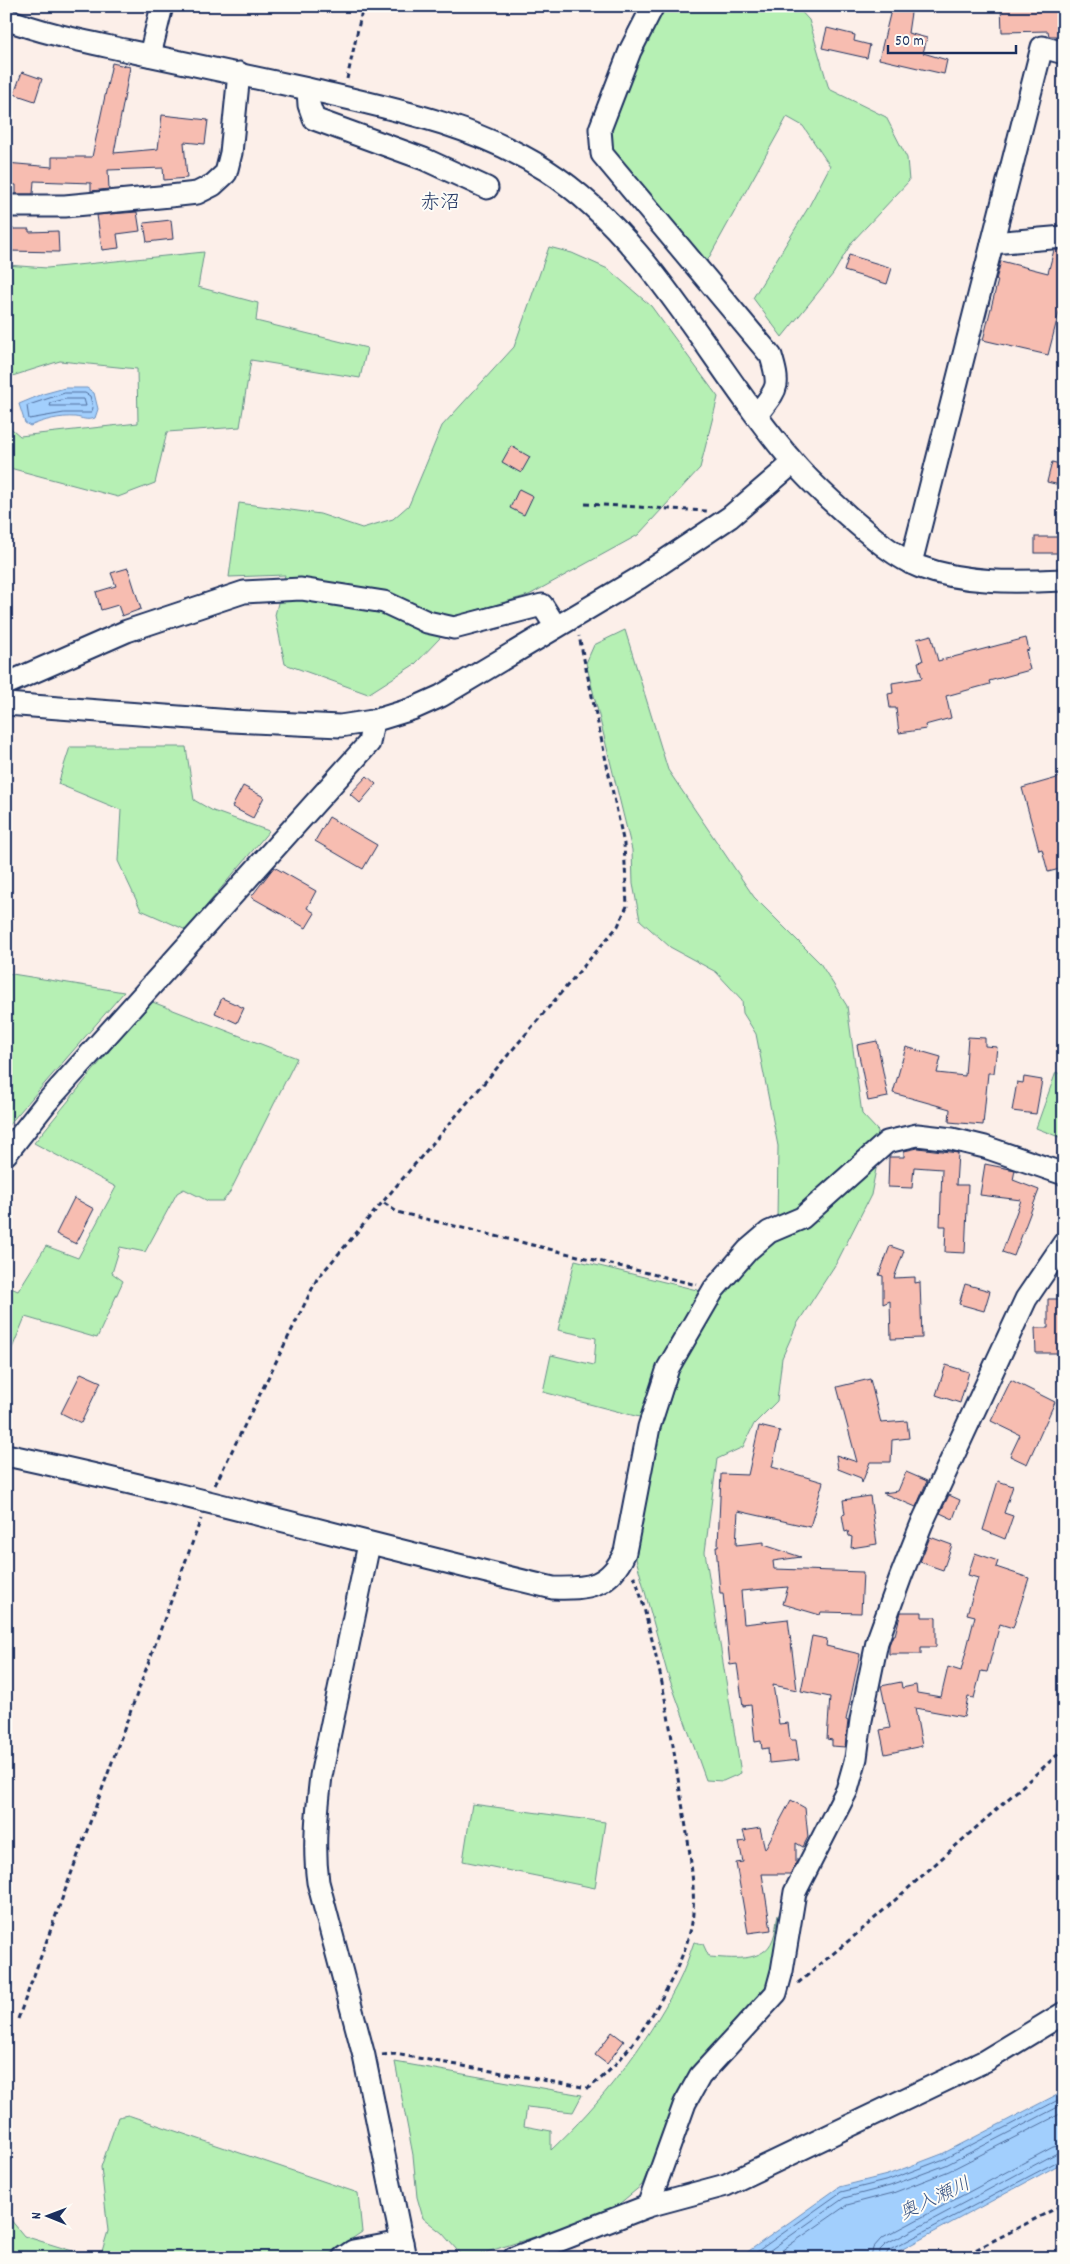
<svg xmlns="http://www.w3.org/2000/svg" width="1070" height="2264" font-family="Dekko,'Klee One',sans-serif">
	<rect width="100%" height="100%" fill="#fcefe9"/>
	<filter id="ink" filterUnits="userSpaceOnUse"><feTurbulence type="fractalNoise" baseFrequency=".02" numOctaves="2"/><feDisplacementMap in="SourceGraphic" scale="10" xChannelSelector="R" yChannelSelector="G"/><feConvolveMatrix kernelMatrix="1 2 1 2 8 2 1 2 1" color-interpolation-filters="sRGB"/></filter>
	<g filter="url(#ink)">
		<g fill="#b6f0b4" stroke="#689089">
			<polygon points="660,6 796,6 809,20 829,89 886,117 907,158 909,181 852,242 833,274 782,337 753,298 808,208 830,166 803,126 787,117 706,263 609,149 608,130"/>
			<polygon points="549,247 572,253 608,269 651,306 718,397 700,468 638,535 529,595 463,614 415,664 368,694 285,664 275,615 285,575 229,577 239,503 320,514 362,528 393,519 409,505 442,426 514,347"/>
			<polygon points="204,252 198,287 258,303 256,321 367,348 360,378 251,360 240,427 167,432 155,483 118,497 6,467 6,424 20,436 138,423 137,369 60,361 6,378 6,265 47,268"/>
			<polygon points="625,630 668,770 754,897 820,963 847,1006 862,1114 878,1131 876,1169 871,1195 837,1262 797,1324 782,1358 777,1401 754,1424 743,1447 717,1459 705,1552 741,1773 723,1781 706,1780 667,1672 636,1559 653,1452 689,1342 777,1220 778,1146 756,1034 743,1013 742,1000 716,972 670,947 640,920 633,884 632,850 586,663 594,645"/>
			<polygon points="70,747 186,747 194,800 213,811 269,831 186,930 141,910 118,861 121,810 58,784"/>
			<polygon points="6,973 124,992 6,1128"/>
			<polygon points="150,1001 297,1058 230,1192 223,1201 208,1201 184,1189 177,1193 145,1252 120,1247 112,1273 123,1281 97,1338 25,1317 6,1363 6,1286 18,1291 46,1246 78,1258 116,1187 34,1143"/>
			<polygon points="1056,1072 1064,1076 1064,1139 1036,1128"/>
			<polygon points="575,1260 705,1292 656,1368 643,1418 543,1392 551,1355 594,1365 596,1338 558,1330"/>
			<polygon points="472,1804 605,1822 595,1888 463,1861"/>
			<path d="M778 1915 783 1916 767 1994 686 2083 642 2185 607 2214 468 2258H464L442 2233 423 2218 417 2197 413 2155 395 2062 582 2095 573 2112 527 2107 524 2126 551 2131V2150C601 2103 645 2046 677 1985 684 1972 689 1956 694 1942L703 1944 709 1957C730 1958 764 1964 773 1939 776 1932 776 1923 778 1915Z"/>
			<polygon points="128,2115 358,2193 362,2232 323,2258 100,2258 108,2231 101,2167 118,2117"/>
			<polygon points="6,2214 24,2236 95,2258 6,2258"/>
		</g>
		<g fill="#a2cffd" stroke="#6c8fbd">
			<path d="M65 388H87L94 393 98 409 95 418C86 421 83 418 75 417 60 416 44 420 30 426L25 423 19 404 43 394Z"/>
			<polygon points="1064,2091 1064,2162 886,2258 739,2258 839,2187 887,2175 942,2154"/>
		</g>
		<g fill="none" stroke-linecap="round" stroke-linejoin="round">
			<g stroke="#516f9e" stroke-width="1">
				<polygon points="65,393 85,393 90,396 93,408 91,413 64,413 29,419 27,406"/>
				<polygon points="66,399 84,399 86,406 50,406 51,403"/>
				<polyline points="748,2258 841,2192 889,2180 944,2159 1064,2097"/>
				<polyline points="759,2258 844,2198 890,2186 946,2165 1064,2104"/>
				<polyline points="771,2258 847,2205 893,2193 949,2171 1064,2112"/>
				<polyline points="871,2258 873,2248 881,2239 1053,2147 1064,2145"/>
				<polyline points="879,2258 880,2250 885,2245 1057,2153 1064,2152"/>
				<polyline points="885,2258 888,2251 1064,2158"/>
			</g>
		</g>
		<g fill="#f7bdb1" stroke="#1b2f5e">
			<polygon points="892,6 912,6 908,33 927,38 923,53 947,60 944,74 879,59"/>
			<polygon points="1001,6 1064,6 1064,36 1049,36 1048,31 1002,32"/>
			<polygon points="827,28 855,35 854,41 870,45 867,58 822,48"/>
			<polygon points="112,63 130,67 114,153 158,149 162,115 208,120 205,144 184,142 187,178 164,180 163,168 108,170 109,189 91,191 91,183 34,181 33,194 16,194 16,185 6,184 6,163 52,167 52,157 92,157"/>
			<polygon points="22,72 42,79 35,101 14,94"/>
			<polygon points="137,212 140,231 117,234 119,248 102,250 97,215"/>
			<polygon points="171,220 173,239 147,242 144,223"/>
			<polygon points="9,229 29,229 29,232 58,231 59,252 9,251"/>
			<polygon points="1054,250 1064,250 1064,293 1048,355 983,340 998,280 996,280 1001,261 1048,273"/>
			<polygon points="849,255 892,268 887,284 844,271"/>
			<polygon points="511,446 530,457 521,473 502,462"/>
			<polygon points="1052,462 1064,465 1064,486 1047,482"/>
			<polygon points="519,489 533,496 524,515 510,508"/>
			<rect x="1035" y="537" width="24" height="16"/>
			<polygon points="128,568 141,609 122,616 118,605 101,610 96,592 116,586 111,573"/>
			<polygon points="931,635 938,661 1026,638 1029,650 1026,651 1030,670 989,681 990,684 946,696 951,718 925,725 926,729 899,733 896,708 890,708 888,694 893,693 892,683 922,678 918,662 923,661 917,639"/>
			<polygon points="367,776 376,784 360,803 350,794"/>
			<polygon points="1064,776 1064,868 1048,872 1042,849 1039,850 1022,788"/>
			<polygon points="243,786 264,797 253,818 232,807"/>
			<polygon points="329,817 377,845 363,869 315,841"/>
			<polygon points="274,867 316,891 307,908 315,913 306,928 251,897"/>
			<polygon points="222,998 244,1008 237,1023 215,1013"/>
			<polygon points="968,1037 985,1038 985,1046 997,1047 994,1073 988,1073 983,1125 949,1122 950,1109 893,1093 906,1047 941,1057 937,1073 965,1076"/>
			<polygon points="877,1041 888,1097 868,1101 857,1045"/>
			<polygon points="1024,1077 1042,1080 1036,1114 1012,1111 1017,1082 1023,1083"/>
			<polygon points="918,1148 958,1153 956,1185 968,1185 965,1253 945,1252 946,1226 940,1226 942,1169 914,1167 912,1188 888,1187 889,1157 904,1157 904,1151"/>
			<polygon points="985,1164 1015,1170 1013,1180 1039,1190 1014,1256 1002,1252 1021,1200 980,1195"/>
			<polygon points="74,1198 94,1209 76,1244 56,1234"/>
			<polygon points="890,1246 904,1251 894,1278 915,1277 915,1283 920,1282 922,1338 891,1339 890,1301 883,1304 883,1276 879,1275"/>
			<polygon points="965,1284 990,1291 984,1311 959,1304"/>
			<polygon points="1048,1299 1064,1299 1064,1353 1036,1353 1035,1328 1048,1328"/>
			<polygon points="946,1365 969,1372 960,1403 936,1395"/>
			<polygon points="81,1373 101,1382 81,1423 61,1413"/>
			<polygon points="870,1379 881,1423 907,1421 909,1438 892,1440 891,1462 870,1462 862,1483 861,1478 838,1469 836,1455 857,1462 837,1387"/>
			<polygon points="1011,1380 1055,1402 1027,1464 1010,1456 1020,1435 991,1421"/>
			<polygon points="759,1426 780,1431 772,1467 823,1482 810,1527 738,1511 736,1545 764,1542 764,1545 801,1557 773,1561 774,1569 863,1572 861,1613 821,1612 820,1615 783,1604 788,1587 741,1591 744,1624 788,1619 797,1690 773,1685 779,1724 788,1723 790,1740 796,1740 799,1760 769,1763 768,1748 762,1749 761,1741 755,1742 751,1705 743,1706 737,1664 730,1665 723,1593 720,1593 716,1546 718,1546 721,1474 748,1475"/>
			<polygon points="906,1472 927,1481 916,1507 883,1493 898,1491"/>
			<polygon points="998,1481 1013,1486 1004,1513 1013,1516 1005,1539 983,1530"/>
			<polygon points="949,1495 960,1500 953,1519 940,1513"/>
			<polygon points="870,1496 877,1544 851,1548 852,1537 849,1536 848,1531 845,1532 842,1515 845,1514 843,1500"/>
			<polygon points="930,1537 952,1545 943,1570 920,1562"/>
			<polygon points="975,1553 998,1561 996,1567 1029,1578 1013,1628 1000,1624 987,1672 981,1671 974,1698 968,1697 964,1717 915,1708 922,1746 885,1754 880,1730 890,1728 881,1686 901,1682 902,1688 916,1685 917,1693 941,1697 948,1667 961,1671 975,1616 967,1614 978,1578 968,1575"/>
			<polygon points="901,1612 922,1612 922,1617 936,1617 936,1647 921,1647 921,1654 889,1654 889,1645 893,1635 895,1635"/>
			<polygon points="812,1636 827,1639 826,1646 860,1654 846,1720 848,1721 845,1747 832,1746 832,1740 827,1739 830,1697 801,1691"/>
			<polygon points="791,1800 805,1808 808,1837 803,1847 796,1843 796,1863 790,1874 762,1874 771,1930 748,1933 736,1863 743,1862 739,1842 746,1841 743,1831 760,1828 765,1849"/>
			<polygon points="612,2032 624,2041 607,2064 595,2055"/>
		</g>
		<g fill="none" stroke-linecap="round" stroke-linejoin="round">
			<defs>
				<g id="minor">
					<path d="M653 6 630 51 600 129 602 154 771 356C781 389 777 388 757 415"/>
					<path d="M6 19C45 34 88 42 129 51 188 63 248 76 308 89 389 108 474 124 546 170 652 238 713 370 794 463 810 482 829 499 848 516 869 534 894 557 920 567 966 584 1016 582 1064 580"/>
					<polyline points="150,55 162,6"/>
					<polyline points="308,90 309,105 314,119 424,159 487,188"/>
					<polyline points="6,206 65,206 170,196 197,193 213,185 226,173 231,153 239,73"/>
					<polyline points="992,243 1064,237"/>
					<polyline points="911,563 1042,47 1064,53"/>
					<polyline points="6,684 127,631 244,592 301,589 384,602 427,622 454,628 542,605 556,627"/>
					<polyline points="6,704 232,721 340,726 373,721 412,709 441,696 639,578 730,517 793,463"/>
					<polyline points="6,1154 46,1103 369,743 373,721"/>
					<path d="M6 1455C190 1494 371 1545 553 1588 588 1589 610 1587 625 1552L649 1427 668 1368 714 1289 748 1250 769 1232 802 1218 887 1142 917 1135 952 1139 985 1147 1064 1174"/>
					<path d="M369 1544 321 1776C317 1811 313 1846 318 1882L364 2056 405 2258"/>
					<polyline points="648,2206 685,2103 700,2076 776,1993 782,1971 795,1892 847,1790 856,1758 861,1720 877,1642 901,1576 922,1523 1026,1299 1064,1243"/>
					<polyline points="343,2258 353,2251 402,2242"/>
					<polyline points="514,2258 648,2206 726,2185 985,2061 1064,2013"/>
				</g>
			</defs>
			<use href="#minor" stroke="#1b2f5e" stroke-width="25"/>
			<g stroke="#1b2f5e" stroke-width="3" stroke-dasharray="5 4" stroke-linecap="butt">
				<polyline points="347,79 363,6"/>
				<polyline points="585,504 707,511"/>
				<polyline points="384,1203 397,1212 697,1285"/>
				<polyline points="215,1485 317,1279 618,926 627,906 624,844 579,636"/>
				<polyline points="798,1983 865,1927 1064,1749"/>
				<polyline points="18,2019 201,1519"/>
				<path d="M382 2055 395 2054 588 2088C630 2062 680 1976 691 1928 699 1891 685 1823 679 1785 671 1731 663 1678 648 1625 644 1608 640 1589 633 1574"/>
				<polyline points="960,2258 1064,2204"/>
			</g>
			<use href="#minor" stroke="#fdfcf7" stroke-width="21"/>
		</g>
	</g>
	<g text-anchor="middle" stroke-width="4" stroke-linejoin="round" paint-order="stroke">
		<g font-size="19" font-style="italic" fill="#3d5786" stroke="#fdfcf7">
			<text transform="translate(934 2197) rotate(-25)" y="7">奥入瀬川</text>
		</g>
		<g font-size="20" fill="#1b2f5e" stroke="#fdfcf7">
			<text x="440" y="208">赤沼</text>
		</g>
	</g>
	<rect width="1070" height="2264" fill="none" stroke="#fdfcf7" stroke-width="25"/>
	<rect x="12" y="12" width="1045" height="2239" fill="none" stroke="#1b2f5e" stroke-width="2" filter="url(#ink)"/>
	<g transform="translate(48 2216) rotate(271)" stroke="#fdfcf7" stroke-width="4" paint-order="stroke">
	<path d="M0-4L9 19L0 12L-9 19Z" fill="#1b2f5e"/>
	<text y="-8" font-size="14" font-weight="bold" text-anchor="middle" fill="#1b2f5e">N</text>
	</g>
	<path d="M888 45v8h128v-8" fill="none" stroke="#1b2f5e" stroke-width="2.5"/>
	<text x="895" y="45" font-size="15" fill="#1b2f5e" stroke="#fdfcf7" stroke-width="4" paint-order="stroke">50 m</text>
</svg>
